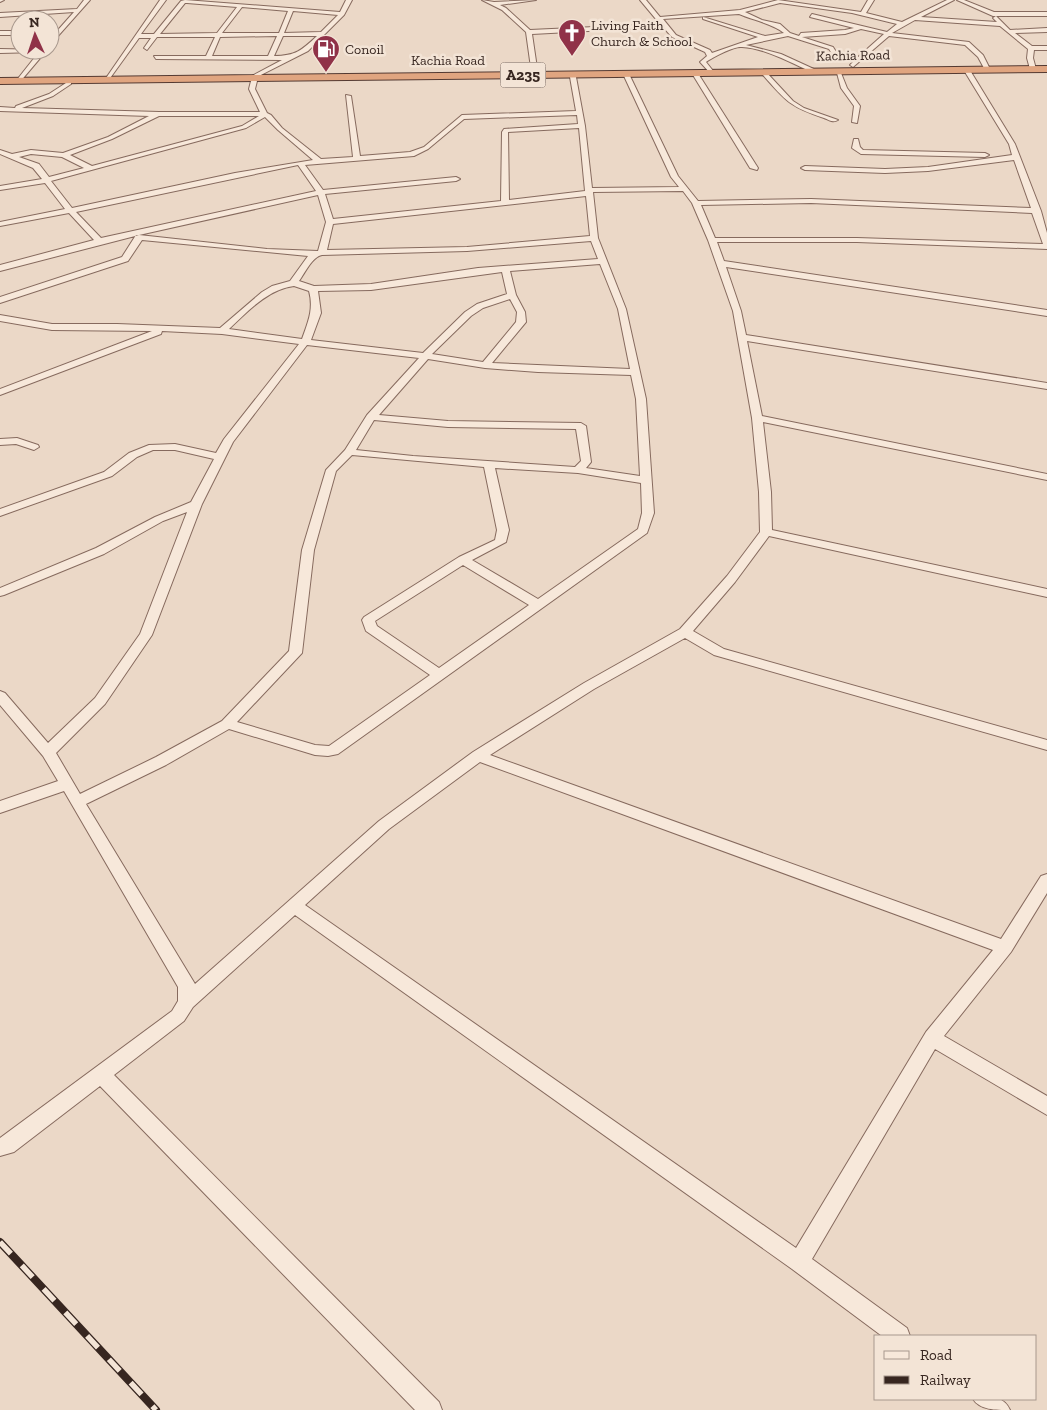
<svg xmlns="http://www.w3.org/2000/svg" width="1047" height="1410" font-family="'Zilla Slab',serif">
	<rect width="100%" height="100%" fill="#ebd8c7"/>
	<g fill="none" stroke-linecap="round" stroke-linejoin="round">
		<defs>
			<g id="minor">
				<polygon points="0,0 4,0 0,2"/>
				<polygon points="84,0 90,0 50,45 50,39 74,12 0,17 0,13 77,9"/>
				<path d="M160 0H166L141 34H154L181 1 185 0 340 12 346 0H352L344 15 308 51 253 79 248 78 282 60 156 59 154 56H206L215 37H157L147 50 144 48 151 38H139L108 81H104ZM185 3H187L237 7 217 33 160 34ZM242 7 288 11 279 33H222ZM293 11 338 15 321 32 284 33ZM277 36 268 56H212L220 37ZM283 36H317C302 50 296 56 274 56Z"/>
				<path d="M482 0 494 2 536 0 500 5 506 8 530 30 660 24 640 0H646L660 17 740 10 778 0 861 12 868 0H874L866 13 902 22 947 0H954L921 17 997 22 993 18 996 16 1010 30 1047 28V32L1015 33 1032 46H1047V50H1034L1033 58 1036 69 1033 71 1030 69 1027 58 1028 49 1000 26 915 20 892 33 969 42 983 55 990 69 985 70 978 57 965 45 889 36 853 67 850 65 854 61 834 57 829 49 788 36 746 45 781 54 816 70V72H812C791 63 765 48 742 47 734 46 713 57 706 62L714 72 711 74 700 62 707 56 705 52 672 37 663 27 532 34 538 75 535 77 532 75 526 32 502 10ZM780 3 852 13 897 24 887 32 812 14 810 17 854 28 845 30 801 33 799 36 790 33 780 24 762 20 745 12ZM739 14C753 20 773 24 784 33L765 36 703 17V19L758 37 712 53 710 50 676 35 663 19ZM861 29 884 34 857 58 838 55 833 47 802 37 845 34Z"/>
				<polygon points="957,0 964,0 994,12 1047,12 1047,16 993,16"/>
				<rect x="0" y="31" width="20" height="4"/>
				<polygon points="0,49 47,50 19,83 16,81 39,52 0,53"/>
				<path d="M968 70 971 72 1015 144 1041 211 1047 233V249L857 242H717L724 261 1047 310V316L726 267 741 311 746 335 1047 383V389L747 341 762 416 1047 474V480L763 422 771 492 772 530 1047 589V597L769 536 735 582 693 631 724 649 1047 740V750L714 655 685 638 594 689 490 755 1001 939 1041 876 1047 874V893L1011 952 944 1036 1047 1096V1115L935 1049 812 1259 907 1328 910 1336H882L792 1269 295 915 193 1007 184 1021 114 1075 439 1402 442 1410H415L100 1086 14 1152 0 1156V1138L172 1011 178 1001V987L64 791 0 813V801L58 781 43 756 0 705V691L5 693 48 743 95 698 140 634 187 512 163 521 104 554 4 595 0 596V588L96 548 155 517 191 502 214 459 175 450H153L137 457 112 476 0 516V509L104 472 129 453 149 445 175 444 216 453 224 439 299 344 222 334 162 331 161 334 0 395V389L152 331 52 330 0 321V315L52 324H117L220 328 262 292 272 286 290 281 308 256 142 240 128 261 0 303V297L122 257 136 235H139L0 271V265L94 240 69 213 0 226V222L65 209 45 183 0 190V186L42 179 33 168 0 154V150L12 154 31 150 63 153 108 137 149 116 0 111V107L15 108 16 106 49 94 69 81 71 82V84L53 96 22 108 159 112H260L249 89 251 81 254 79 257 81 255 89 267 113 271 115 282 128 321 159 353 157 346 95 351 96 360 156 410 152 424 147 462 115 576 111 570 77 573 75 576 77 585 126 592 188 679 187 671 177 624 76 627 74 630 76 678 176 698 201 811 199 1031 208 1014 160 928 171 885 173 805 170 801 168 805 166 885 169 928 167 1012 155 1009 144 965 72ZM577 115 578 124 504 129 502 132 501 201 333 219 325 194 456 181 460 179 456 177 323 190 305 165 414 156 428 149 464 119ZM159 116H259L242 126 92 166 70 155 112 139ZM265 117 278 130 313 160 235 173 72 208 51 181 246 128ZM579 128 585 191 509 200 508 132ZM31 154 62 157 84 168 49 177 39 164 19 157ZM298 165 316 191 101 238 76 212ZM683 191 692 203 708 240 733 311 752 418 759 492 760 532 727 576 680 629 584 683 473 752 379 821 195 984 86 804 166 765 229 729 315 755 328 756 338 754 647 533 654 513 646 399 626 309 598 238 593 192ZM318 195 326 222 318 251 267 249 139 235ZM586 196 590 236 467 247 327 250 333 224ZM811 203 1032 213 1043 244 857 238H715L701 205ZM591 241 598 259 478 268 371 284 314 286 299 281C305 273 312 257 322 255L467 251ZM600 264 618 309 630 369 492 363 526 322 525 312 516 295 510 271ZM502 272 507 294 477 304 465 312 423 353 311 340 321 313 318 291 371 290ZM294 286 309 291C314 309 308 322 302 339L229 329C247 312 268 289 294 286ZM510 299 517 312 516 322 483 362 432 354 471 316 483 308ZM307 345 419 358 367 415 345 450 326 470 302 550 289 651 222 721 156 757 80 794 56 753 105 704 152 635 202 504 233 442ZM428 359 485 368 538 372 631 375 636 399 640 476 586 468 591 462 586 426 581 423 448 421 379 415ZM374 420 448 427 576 429 581 461 575 467 413 456 356 450ZM352 455 484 467 497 530 495 540 459 557 364 617 362 620 366 631 430 675 329 746 315 745 237 722 302 653 314 550 336 471ZM495 468 578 473 641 483 642 513 638 529 538 599 472 560 506 542 509 530ZM463 565 529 605 439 668 377 626 375 621ZM480 762 993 950 926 1032 796 1248 305 905 389 829Z"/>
				<polygon points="696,73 699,75 758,168 757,170 750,168 693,75"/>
				<path d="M763 73H767L793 101 804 108 838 120C833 123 829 120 824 118 790 107 786 101 763 75Z"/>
				<polygon points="837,73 841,73 847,88 860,106 857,123 852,122 854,106 841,88"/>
				<polygon points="854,139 858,139 860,147 863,150 985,153 989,155 985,157 861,154 852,148"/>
				<polygon points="17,438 38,445 39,447 34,450 16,444 0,445 0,439"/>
				<path d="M973 1399C988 1398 1003 1394 1010 1410 995 1410 980 1410 973 1399Z"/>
			</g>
			<polygon id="trunk" points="1047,66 1047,72 0,84 0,78"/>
		</defs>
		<use href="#minor" stroke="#866a5e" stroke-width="2"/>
		<use href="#trunk" stroke="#543a32" stroke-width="2"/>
		<use href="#minor" fill="#f7e8da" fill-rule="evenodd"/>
		<use href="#trunk" fill="#e0a580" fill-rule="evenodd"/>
		<defs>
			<polyline id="rail" points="0,1242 156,1410"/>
		</defs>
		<use href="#rail" stroke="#372620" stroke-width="8"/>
		<use href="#rail" stroke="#f3e4d6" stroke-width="5.5" stroke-dasharray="16" stroke-linecap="butt"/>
	</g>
	<defs>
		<symbol id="church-pin" viewBox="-11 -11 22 30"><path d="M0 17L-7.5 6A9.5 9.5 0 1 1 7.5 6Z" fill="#903248" stroke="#f3e4d6"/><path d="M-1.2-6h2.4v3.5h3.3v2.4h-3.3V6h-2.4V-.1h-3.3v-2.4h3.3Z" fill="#fff"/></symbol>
		<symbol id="fuel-pin" viewBox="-11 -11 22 30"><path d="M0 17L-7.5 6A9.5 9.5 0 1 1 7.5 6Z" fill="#903248" stroke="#f3e4d6"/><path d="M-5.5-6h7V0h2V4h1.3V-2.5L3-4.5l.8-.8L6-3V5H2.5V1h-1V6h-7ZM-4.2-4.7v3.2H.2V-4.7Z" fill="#fff"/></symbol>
	</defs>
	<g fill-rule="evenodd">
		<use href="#church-pin" x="556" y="17" width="32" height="43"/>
		<use href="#fuel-pin" x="310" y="33" width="32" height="43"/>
	</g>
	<g text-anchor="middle" stroke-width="5" stroke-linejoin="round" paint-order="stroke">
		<g font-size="14" fill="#372620" stroke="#f3e4d6" text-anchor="start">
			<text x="591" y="30">Living Faith<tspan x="591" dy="16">Church &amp; School</tspan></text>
			<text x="345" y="54">Conoil</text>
		</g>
		<g font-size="14" fill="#372620" stroke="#f3e4d6">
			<text transform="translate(853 55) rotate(-1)" y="5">Kachia Road</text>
			<text x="448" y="65">Kachia Road</text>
		</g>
		<rect fill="#f3e4d6" stroke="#6f5f57" stroke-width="1" x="500.5" y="62.5" width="45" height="25" rx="4"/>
		<g font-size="15" font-weight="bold" fill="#372620">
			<text x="523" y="80">A235</text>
		</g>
	</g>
	<rect x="874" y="1335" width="162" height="65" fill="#f3e4d6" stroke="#a8988d"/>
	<rect x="884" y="1351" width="25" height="8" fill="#f7e8da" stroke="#a8988d"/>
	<text x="920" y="1360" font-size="15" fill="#372620">Road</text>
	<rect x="884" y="1376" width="25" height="8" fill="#372620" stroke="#a8988d"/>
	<text x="920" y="1385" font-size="15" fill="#372620">Railway</text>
	<g transform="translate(35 35) rotate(357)"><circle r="24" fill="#f3e4d6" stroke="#a8988d"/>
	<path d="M0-4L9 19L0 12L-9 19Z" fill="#903248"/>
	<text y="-8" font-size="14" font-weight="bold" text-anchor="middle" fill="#372620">N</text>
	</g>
</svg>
